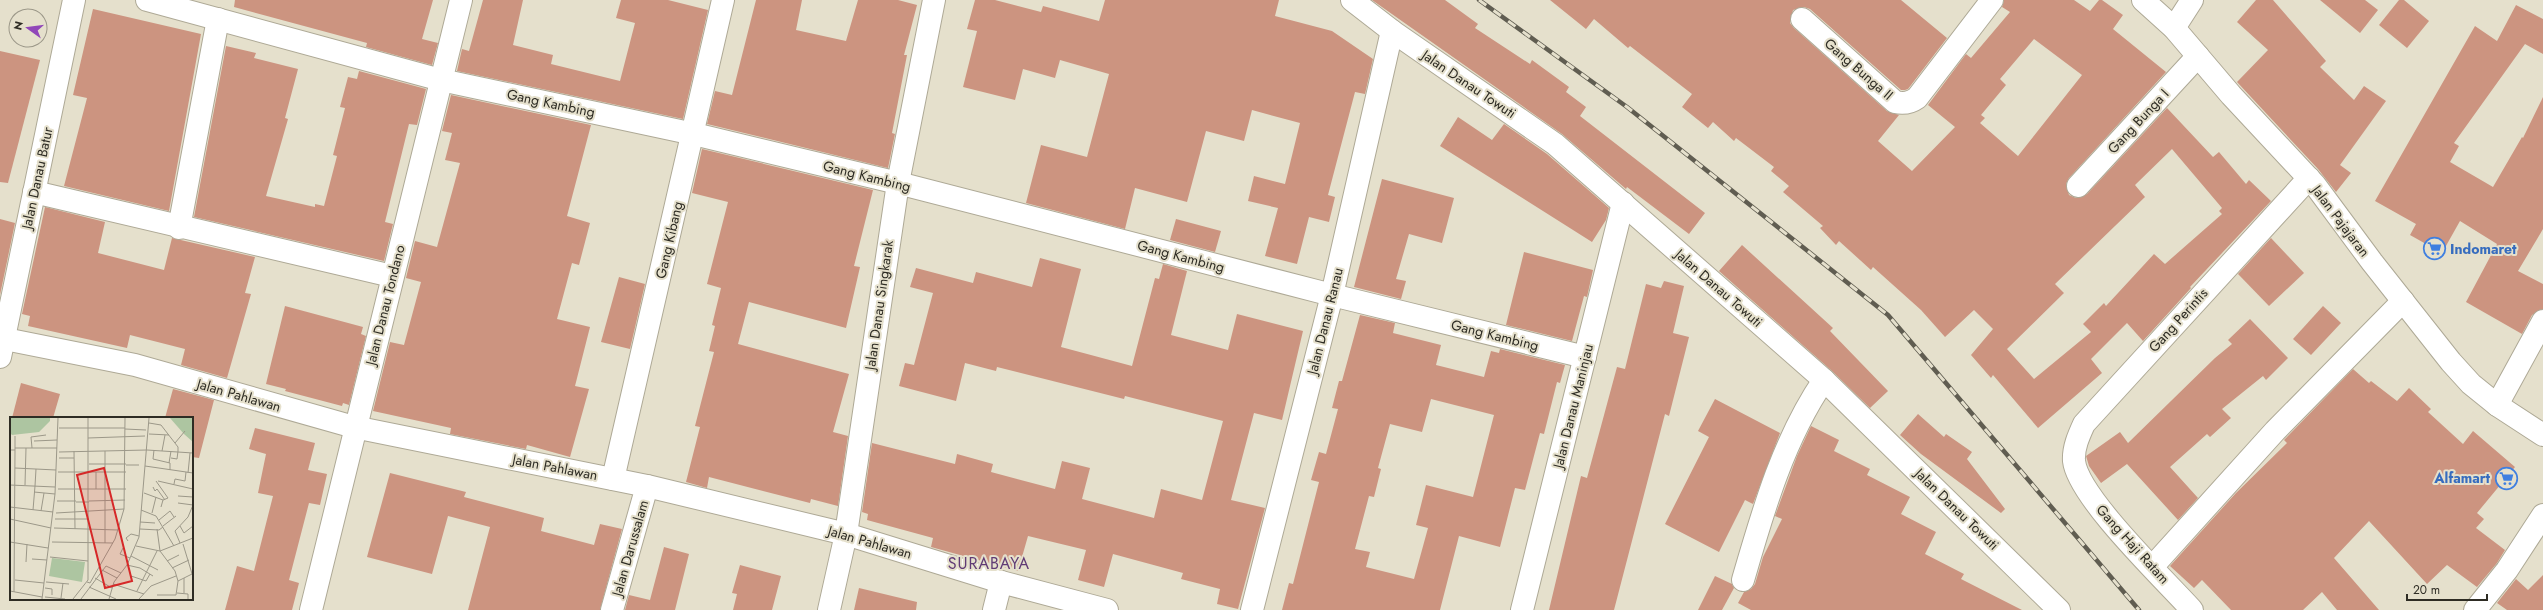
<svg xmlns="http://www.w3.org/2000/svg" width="2543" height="610" font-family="Jost,sans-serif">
	<rect width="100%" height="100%" fill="#e5e0cc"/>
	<g fill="#cc9480" fill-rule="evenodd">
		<polygon points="235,0 433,0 422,39 438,43 432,65 366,47 367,43 234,7"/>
		<polygon points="483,0 523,0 513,45 553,55 551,64 620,81 635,23 616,18 621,0 668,0 708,10 683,119 457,71 462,49 469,51"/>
		<polygon points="756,0 802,0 796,30 846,41 858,0 898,0 917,5 904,55 907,55 892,133 895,134 888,168 707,124 715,91 732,95"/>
		<polygon points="975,0 995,0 1041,12 1043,6 1099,21 1105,0 1279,0 1275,16 1332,31 1373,59 1365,94 1355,92 1328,195 1335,197 1329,222 1309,217 1297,264 1265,256 1278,208 1248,201 1254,176 1285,184 1300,123 1252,110 1244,141 1206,131 1187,202 1135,188 1125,229 1026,203 1041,145 1087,157 1109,74 1060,60 1055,78 1023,69 1015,100 963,87 977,31 967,29"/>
		<polygon points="1372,0 1445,0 1478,24 1475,28 1530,64 1532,60 1569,87 1566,92 1586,107 1580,116 1705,213 1689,234 1627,187 1626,189 1562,134"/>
		<path d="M1550 0H1901L1947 38 1908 89 1905 90H1901L1810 9 1804 7 1793 10 1790 23 1794 28 1887 111 1899 115 1878 141 1912 171 1955 127 1928 105 1966 54 1971 58 2010 12 2002 7 2004 0H2074L2090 11 2099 0H2102L2123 15 2113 29 2166 72 2069 178 2066 184 2069 195 2076 198 2087 194 2167 108 2213 157 2219 152 2246 184 2249 180 2271 201 2190 287 2191 288 2143 341 2127 323 2091 359 2102 373 2038 428 1993 375 1991 378 1971 355 1993 329 1974 310 1945 337 1921 310 1873 267 1871 270 1839 241 1836 245 1820 228 1823 226 1783 192 1789 186 1771 171 1774 167 1736 138 1734 141 1713 122 1708 128 1682 107 1692 94 1630 46 1628 48 1594 19 1586 29ZM2034 39 2082 75 2018 156 1980 123 1985 118 1981 115 2006 85 2000 79ZM2172 149 2222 208 2219 211 2222 214 2165 264 2154 254 2106 306 2104 303 2083 324 2091 332 2034 379 2007 349 2064 293 2055 284 2145 197 2135 185Z"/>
		<polygon points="2256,0 2273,0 2326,61 2320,67 2354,100 2364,86 2386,101 2340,165 2351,173 2336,192 2318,169 2237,82 2268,50 2237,22"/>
		<polygon points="2320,0 2365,0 2378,10 2360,33"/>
		<polygon points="2399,0 2404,0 2429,21 2407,48 2379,25"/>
		<polygon points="2516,5 2543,19 2543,54 2525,44 2454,143 2459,146 2450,162 2493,187 2522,137 2523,138 2543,97 2543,229 2518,271 2543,284 2543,309 2532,315 2522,334 2466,302 2497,244 2460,221 2442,253 2410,235 2416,224 2375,201 2475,26 2497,41"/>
		<polygon points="93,9 201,34 169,211 64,186 87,98 73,95"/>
		<polygon points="226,46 256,53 254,58 298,69 285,118 288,119 266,196 315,207 315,204 324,206 337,156 333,155 345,108 340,107 348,77 357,79 359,71 426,89 417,125 409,124 385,222 393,224 384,261 194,217"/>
		<polygon points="0,51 40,60 8,183 0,182"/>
		<polygon points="451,95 591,125 567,216 590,223 579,265 572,263 557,319 590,327 575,386 589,389 570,457 527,445 526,449 450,434 451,428 373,411 390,342 404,345 421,282 406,278 415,241 437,247 460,163 445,160 452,133 442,131"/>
		<polygon points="1458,117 1492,140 1504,124 1547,154 1609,208 1606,220 1592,242 1440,146"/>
		<polygon points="702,149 873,190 854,266 860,267 846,328 749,302 738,344 849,374 833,432 848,436 838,506 811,499 810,503 709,477 707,488 686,482 700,427 695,426 714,352 709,351 715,326 712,325 721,288 707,284 728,202 692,193"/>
		<polygon points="1382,179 1454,198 1442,243 1409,234 1396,279 1406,281 1401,299 1354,287"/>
		<polygon points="45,207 105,222 98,253 164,270 172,238 255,257 245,293 251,294 227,378 181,365 185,349 130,335 127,348 28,326 30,316 22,314"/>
		<polygon points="0,219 15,223 0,295"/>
		<polygon points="1176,219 1221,231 1215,252 1170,240"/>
		<polygon points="2271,238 2304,273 2269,306 2238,274"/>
		<polygon points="1742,245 1833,328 1830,331 1888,391 1870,408 1832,371 1719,271"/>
		<polygon points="1524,252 1593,270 1587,297 1584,296 1572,341 1506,325"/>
		<polygon points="1040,258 1081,269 1061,347 1132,366 1155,278 1159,279 1163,264 1187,271 1171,335 1228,350 1237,314 1303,331 1282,420 1254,413 1231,500 1265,508 1238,609 1217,604 1220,589 1181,579 1183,573 1113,554 1104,587 1078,580 1086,550 1028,536 1018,571 931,547 933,538 867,520 868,514 862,512 872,443 955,464 957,454 993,464 991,472 1055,489 1062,461 1090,468 1082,499 1154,518 1161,489 1202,500 1223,421 1125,396 1124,399 997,367 996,371 965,363 956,401 899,386 905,363 914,365 933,293 910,287 916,268 973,283 976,272 1032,287"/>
		<polygon points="619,277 645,284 630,349 601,342"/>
		<polygon points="1664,281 1684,286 1673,333 1689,337 1669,416 1665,414 1614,610 1549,610 1581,476 1587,478 1617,367 1625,369 1646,284 1661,288"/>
		<polygon points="285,306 363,327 361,334 366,336 349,405 343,403 342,406 285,391 286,389 266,384"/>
		<polygon points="2323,306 2341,323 2311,355 2293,339"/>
		<path d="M1360 315 1395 323 1393 333 1441 345 1436 365 1484 377 1491 351 1499 353 1500 349 1565 365 1560 383 1557 382 1544 434 1540 433 1525 490 1515 488 1500 547 1459 536 1440 610H1282L1289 583 1293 584 1319 482 1311 480 1319 452 1326 454 1338 409 1332 408 1339 381H1342ZM1431 399 1494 415 1473 497 1426 485 1416 525 1428 528 1414 579 1366 567 1370 552 1355 549 1369 496 1374 497 1381 469 1378 468 1390 424 1422 432Z"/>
		<polygon points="2250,319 2288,358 2266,380 2263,376 2222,409 2231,418 2210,437 2207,434 2170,467 2198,498 2178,520 2127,464 2101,483 2089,466 2086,456 2120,432 2128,443 2215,358 2232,344 2228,340"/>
		<polygon points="2353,369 2369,383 2371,381 2397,401 2409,388 2431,409 2428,412 2463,444 2473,431 2515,467 2477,513 2484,519 2476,528 2505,550 2497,563 2477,587 2447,565 2427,584 2369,521 2334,558 2379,610 2337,610 2322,592 2303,610 2231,610 2202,580 2194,588 2170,566 2236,493 2287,443 2284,440"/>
		<polygon points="21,383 60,394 53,418 12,418"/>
		<polygon points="173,389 214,400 199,458 192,457 192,418 165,418"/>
		<polygon points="1715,399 1780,433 1753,504 1745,500 1719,552 1665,524 1709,437 1698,431"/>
		<polygon points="1918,414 1944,437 1946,434 1972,452 1967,459 2005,509 2001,513 1921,454 1900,435"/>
		<polygon points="1811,426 1839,440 1834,451 1870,469 1867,475 1910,497 1901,514 1936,532 1925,554 1964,574 1961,579 2022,610 1751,610 1738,603 1744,592 1751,589 1755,584 1763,557 1782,519 1775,516 1797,456"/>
		<polygon points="255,428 315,443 308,470 327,474 320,505 309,503 289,580 299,583 292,610 225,610 237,566 254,571 273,496 258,493 266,454 249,449"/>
		<polygon points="390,473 466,492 464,497 544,518 541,531 594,545 600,524 622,529 600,610 468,610 490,527 448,516 432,574 367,557"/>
		<polygon points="664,547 689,554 675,610 625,610 629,595 650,600"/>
		<polygon points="740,565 781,576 772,610 733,610 737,594 732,593"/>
		<polygon points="2543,575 2543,610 2507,610 2497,603 2516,579 2528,590"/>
		<polygon points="1715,576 1732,584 1734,588 1722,610 1698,610"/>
		<polygon points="859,588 917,602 916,610 854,610"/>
	</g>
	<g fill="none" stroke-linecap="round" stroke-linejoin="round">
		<defs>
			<g id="minor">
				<polyline points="147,0 441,80 694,134 898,183 1332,295 1585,357"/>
				<polyline points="1352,0 1392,31 1555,144 1824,380 2059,610"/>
				<path d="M1802 19 1895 102C1904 104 1910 103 1917 98L1992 0"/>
				<polyline points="2174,28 2192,0"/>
				<polyline points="2078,186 2198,56"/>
				<polyline points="34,192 392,276"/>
				<polyline points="179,228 218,19"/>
				<polyline points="0,338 135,365 354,427 647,486 846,534 1001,582 1107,610"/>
				<polyline points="0,357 74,0"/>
				<polyline points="2497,405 2543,321"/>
				<polyline points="613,479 723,0"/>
				<polyline points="2153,566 2275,431 2403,301"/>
				<path d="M1743 580C1763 511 1783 440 1824 380"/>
				<polyline points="311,610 461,0"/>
				<polyline points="612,610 647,486"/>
				<polyline points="829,610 846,534 898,183 934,0"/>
				<polyline points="994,610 1001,582"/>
				<polyline points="1252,610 1332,295 1392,31"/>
				<polyline points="1522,610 1623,203"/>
				<path d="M2192 610C2165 580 2078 497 2074 461 2073 448 2079 435 2084 424L2309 178"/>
				<polyline points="2475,610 2507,570 2543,515"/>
			</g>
			<polyline id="secondary" points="2143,0 2174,28 2231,95 2315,185 2372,262 2451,362 2471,384 2497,405 2543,435"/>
		</defs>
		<use href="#minor" stroke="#aea996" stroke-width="24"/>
		<use href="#secondary" stroke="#aea996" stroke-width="24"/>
		<use href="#minor" stroke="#fff" stroke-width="22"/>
		<use href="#secondary" stroke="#fff" stroke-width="22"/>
		<defs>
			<polyline id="rail" points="1479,0 1627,107 1888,315 2139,610"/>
		</defs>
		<use href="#rail" stroke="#605d51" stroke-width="4.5"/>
		<use href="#rail" stroke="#e5e0cc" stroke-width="3" stroke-dasharray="9" stroke-linecap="butt"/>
	</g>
	<defs>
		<symbol id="supermarket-ring" viewBox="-11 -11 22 22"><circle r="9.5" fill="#e5e0cc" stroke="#3f7fe0" stroke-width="1.5"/><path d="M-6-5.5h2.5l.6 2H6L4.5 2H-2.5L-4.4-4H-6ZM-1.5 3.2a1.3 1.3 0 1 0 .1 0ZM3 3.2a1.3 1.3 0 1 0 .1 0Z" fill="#3f7fe0"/></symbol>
	</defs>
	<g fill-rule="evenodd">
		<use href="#supermarket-ring" x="2422" y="236" width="25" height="25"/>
		<use href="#supermarket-ring" x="2494" y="466" width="25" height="25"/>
	</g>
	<g text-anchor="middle" stroke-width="4" stroke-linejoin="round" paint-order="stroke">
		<g font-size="14" fill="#2e2c24" stroke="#e5e0cc">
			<text transform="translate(1859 69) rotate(41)" y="5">Gang Bunga II</text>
			<text transform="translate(1469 84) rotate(34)" y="5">Jalan Danau Towuti</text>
			<text transform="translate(551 103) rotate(12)" y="5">Gang Kambing</text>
			<text transform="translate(2138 121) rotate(-47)" y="5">Gang Bunga I</text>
			<text transform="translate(867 176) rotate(14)" y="5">Gang Kambing</text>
			<text transform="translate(37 178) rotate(-78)" y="5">Jalan Danau Batur</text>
			<text transform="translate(2341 221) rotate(53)" y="5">Jalan Pajajaran</text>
			<text transform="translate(669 240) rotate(-77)" y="5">Gang Kibang</text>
			<text transform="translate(1181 256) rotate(15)" y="5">Gang Kambing</text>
			<text transform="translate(1719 288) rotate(41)" y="5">Jalan Danau Towuti</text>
			<text transform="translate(385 305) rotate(-76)" y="5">Jalan Danau Tondano</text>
			<text transform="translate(879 305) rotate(-82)" y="5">Jalan Danau Singkarak</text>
			<text transform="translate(2178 320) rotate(-48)" y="5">Gang Perintis</text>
			<text transform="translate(1325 321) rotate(-76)" y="5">Jalan Danau Ranau</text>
			<text transform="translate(1495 335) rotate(14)" y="5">Gang Kambing</text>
			<text transform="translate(239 395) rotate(16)" y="5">Jalan Pahlawan</text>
			<text transform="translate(1573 406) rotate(-76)" y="5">Jalan Danau Maninjau</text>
			<text transform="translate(555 467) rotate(11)" y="5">Jalan Pahlawan</text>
			<text transform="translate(1957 509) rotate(44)" y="5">Jalan Danau Towuti</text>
			<text transform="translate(870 542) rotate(16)" y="5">Jalan Pahlawan</text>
			<text transform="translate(2133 544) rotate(48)" y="5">Gang Haji Ratam</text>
			<text transform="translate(630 548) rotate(-74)" y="5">Jalan Darussalam</text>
		</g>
		<g font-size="14" font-weight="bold" fill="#366cbe" stroke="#e5e0cc" text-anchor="start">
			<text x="2450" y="254">Indomaret</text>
			<text x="2490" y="483" text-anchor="end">Alfamart</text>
		</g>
		<g font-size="16" letter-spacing="1" fill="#603b75" stroke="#e5e0cc">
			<text x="989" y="569">SURABAYA</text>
		</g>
	</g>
	<g transform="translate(10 417)">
		<rect width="183" height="183" fill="#e5e0cc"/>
		<path d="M0 1H40V4L29 15 2 18 0 16ZM160 1H183V25L174 17ZM42 141 75 145 72 165 39 159Z" fill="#adc5a1"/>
		<path fill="none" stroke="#9c9889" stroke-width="1" d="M139 6 151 8 168 30V34M49 11H115M115 12 136 13M139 17 159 18M78 21 135 19M24 24 47 23M165 26 175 14M5 31H47M22 31 21 20 36 18M0 33H5V19M144 33 143 42 160 46V53M64 34 65 112M95 34V126M152 34 155 18M49 35 137 33 183 36M49 41H64M161 41 167 42 168 34M159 46 161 34M79 47H116M116 48H129M135 49 183 56M5 51 46 53M48 55H116M86 55V72M178 56 180 36M146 64 158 81 153 83M148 64 183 72M164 67 165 62 175 64 176 55M0 68 45 70M15 68 16 31M25 69 26 52M143 70 145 74 147 72 155 83M48 72H116M24 75 45 77M134 76 153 83 151 90M168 79 183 80M47 84H66M79 84 115 83M66 85H79M168 86 183 88M0 90 43 95M23 93 25 69M131 93 146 99 164 129M31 94 34 76M46 96 114 92M142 96 146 80M0 102 41 111M45 102H79M149 103 160 94 164 100M130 105 145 106M153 109 166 99M170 109 174 116 183 109M44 111 108 113M130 112 149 113 153 110M118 124 116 121 121 117 129 119M0 125 38 131M42 125 103 126M170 126 165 114 178 100 183 88M173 127 183 160M126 129 150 134 183 121M113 131 110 137 120 141M121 139 148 153M40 140 78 144M22 142 37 143M157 144 169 138M16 145 17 127M117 148 130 151 143 159M162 151 179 143M92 153 107 161M121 159 136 164 140 157M85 161 102 171M5 163 34 166M168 164 182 157M36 165 59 167M77 165 80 166 105 122 114 92 115 1M103 167 134 177M79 170 106 182M35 171 42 172V178M0 174 32 180M127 174 147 134M4 175 5 33M167 176 178 177V182M174 176V161M147 178H166L168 164 165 154 150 134 147 112M35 180 55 182M51 181 53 166M32 182 45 77 48 1M63 182 78 163V1M71 182 96 149 111 156M99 182 104 165 117 148 129 120 139 1M129 182 141 169 166 159"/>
		<path fill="#d62828" fill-opacity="0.15" stroke="#d62828" stroke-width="2" d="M94 51 122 164 95 171 67 58Z"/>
		<rect width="183" height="183" fill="none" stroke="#2e2c24" stroke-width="2"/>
	</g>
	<g transform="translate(28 28) rotate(284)"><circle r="19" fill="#e5e0cc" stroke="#9c9889"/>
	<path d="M0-3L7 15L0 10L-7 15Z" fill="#9147b9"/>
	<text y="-6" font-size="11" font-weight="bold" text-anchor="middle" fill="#2e2c24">N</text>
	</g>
	<path d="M2407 594v6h80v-6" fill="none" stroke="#2e2c24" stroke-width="2"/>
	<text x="2413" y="594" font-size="12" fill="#2e2c24" stroke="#e5e0cc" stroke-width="3" paint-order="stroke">20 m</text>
</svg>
